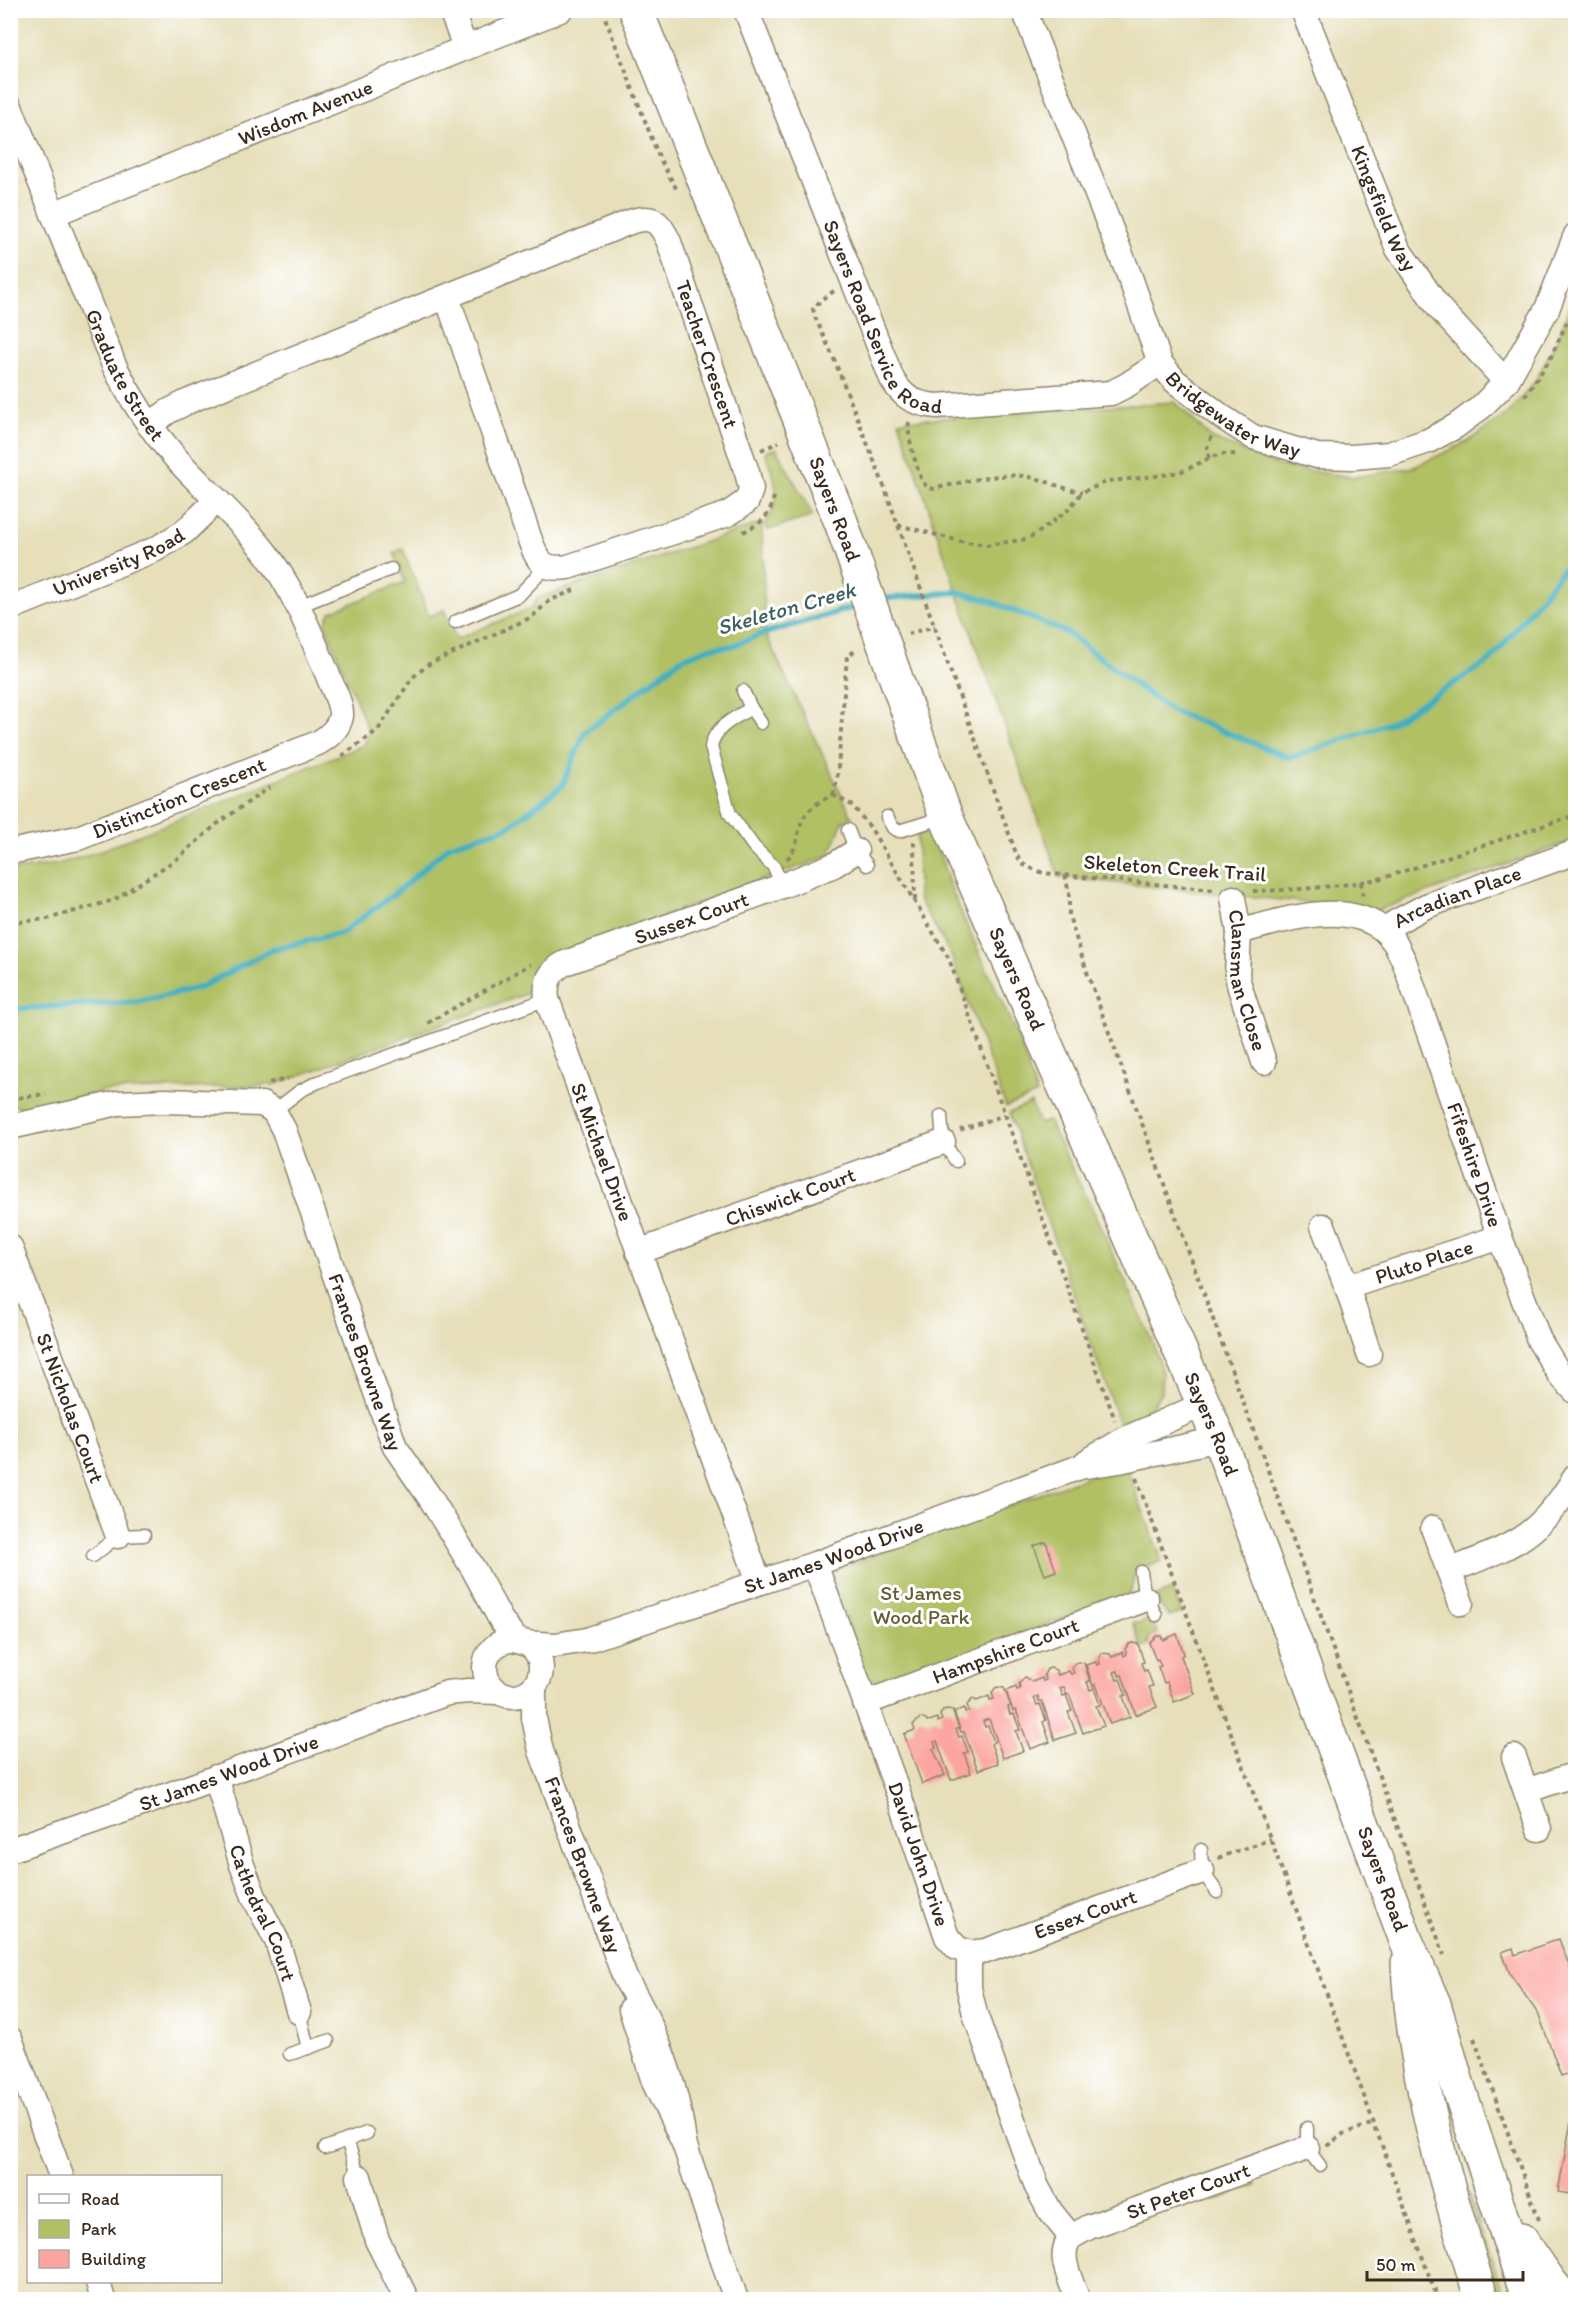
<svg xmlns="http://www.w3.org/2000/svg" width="1586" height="2310" font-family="Itim,sans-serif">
	<rect width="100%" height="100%" fill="#fff"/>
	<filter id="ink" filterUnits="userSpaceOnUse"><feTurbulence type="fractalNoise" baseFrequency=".0167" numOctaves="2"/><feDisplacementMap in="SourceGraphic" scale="12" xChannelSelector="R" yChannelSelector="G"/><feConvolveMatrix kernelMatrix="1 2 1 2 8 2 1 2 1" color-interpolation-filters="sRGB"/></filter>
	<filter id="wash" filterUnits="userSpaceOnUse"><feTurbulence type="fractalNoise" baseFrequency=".008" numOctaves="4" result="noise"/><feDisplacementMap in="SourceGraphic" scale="24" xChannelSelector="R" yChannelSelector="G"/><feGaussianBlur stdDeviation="1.35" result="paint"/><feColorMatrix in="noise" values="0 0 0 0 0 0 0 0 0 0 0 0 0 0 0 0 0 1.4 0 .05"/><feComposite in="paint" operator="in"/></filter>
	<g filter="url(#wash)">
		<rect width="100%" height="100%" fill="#e6dfba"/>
		<g fill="#b0c063" stroke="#767540" stroke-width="1.5">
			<polygon points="1575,291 1575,840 1378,910 1059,877 957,592 899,421 1175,402 1211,438 1282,467 1354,477 1414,467 1467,442 1507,414 1534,383 1560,334"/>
			<path d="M776 448 813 516 768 530 765 524C784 497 775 480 765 452Z"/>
			<polygon points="762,523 765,633 852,817 843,821 829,856 541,960 526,994 273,1085 104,1091 37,1107 24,1108 11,1105 10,871 58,864 97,852 364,745 369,732 325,624 330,612 405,582 394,553 403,549 429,616 444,610 456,639 532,608 537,598"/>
			<polygon points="932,832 950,886 967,926 1017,1035 1037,1094 1006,1107 950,953 918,898 917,833"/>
			<polygon points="1031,1103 1039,1124 1048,1121 1092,1208 1154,1345 1162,1373 1161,1392 1153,1405 1137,1416 1119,1423 1009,1113"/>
			<polygon points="1125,1464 1162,1561 1136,1569 1130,1594 880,1686 869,1679 832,1577 837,1569 1105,1470"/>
			<polygon points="1172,1590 1182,1612 1169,1617 1154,1597"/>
			<polygon points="1149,1619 1158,1633 1150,1637 1148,1642 1150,1645 1142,1648 1133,1623 1140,1623"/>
			<polygon points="1459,2168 1506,2299 1497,2299"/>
			<polygon points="1250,2176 1257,2185 1214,2201 1208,2192"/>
		</g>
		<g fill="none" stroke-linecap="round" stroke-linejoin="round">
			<g stroke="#41afbe" stroke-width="6">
				<polyline points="879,599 957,592 988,600 1067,633 1170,710 1290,758 1390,723 1491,660 1576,553"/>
				<polyline points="10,1009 138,1002 199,988 273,949 342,933 402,888 450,845 508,827 562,786 585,732 681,659 709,648 732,646 765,633 861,605"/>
			</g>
		</g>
		<g id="blocks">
			<g fill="#fca5a0">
				<polygon points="1046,1542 1056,1571 1045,1575 1034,1546"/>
				<polygon points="1177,1634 1184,1654 1181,1656 1195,1694 1174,1702 1167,1682 1164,1683 1158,1667 1161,1666 1158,1659 1156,1660 1149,1643 1156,1636 1161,1636 1163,1640"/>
				<polygon points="1132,1643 1138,1644 1144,1662 1141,1663 1144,1671 1147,1670 1153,1686 1149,1687 1157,1707 1136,1715 1122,1675 1119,1676 1118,1671 1114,1672 1117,1680 1120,1679 1126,1695 1123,1696 1130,1717 1110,1724 1096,1684 1093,1686 1086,1665 1096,1662 1097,1665 1100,1664 1099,1659 1102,1653 1110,1654 1112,1657 1123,1652 1124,1656 1127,1654 1125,1649 1129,1644"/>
				<polygon points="1078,1662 1084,1663 1090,1681 1087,1682 1090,1690 1094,1688 1100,1705 1096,1706 1104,1726 1083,1733 1069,1694 1067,1695 1064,1687 1060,1688 1063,1696 1066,1695 1072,1711 1068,1712 1076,1733 1055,1740 1042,1701 1039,1701 1038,1696 1034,1698 1037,1705 1040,1704 1046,1720 1043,1722 1050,1742 1030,1749 1016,1710 1013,1711 1006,1691 1016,1687 1017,1690 1020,1689 1019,1684 1025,1677 1032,1682 1042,1678 1043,1681 1046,1680 1044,1675 1047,1669 1051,1668 1056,1670 1058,1675 1069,1671 1071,1674 1074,1673 1072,1668 1075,1663"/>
				<polygon points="998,1687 1004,1688 1011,1706 1008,1707 1010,1715 1014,1714 1020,1730 1016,1731 1023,1751 1003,1758 989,1719 983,1721 985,1727 988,1726 994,1742 991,1744 998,1763 978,1770 964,1732 961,1732 954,1712 964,1708 965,1712 969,1711 967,1705 973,1699 977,1701 989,1696 990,1700 994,1699 992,1693 995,1688"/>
				<polygon points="947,1709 952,1710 959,1728 956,1729 959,1737 962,1736 968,1752 964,1753 971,1773 951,1780 937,1741 934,1742 936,1748 933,1749 945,1775 922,1784 904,1734 915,1730 913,1725 920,1718 926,1720 927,1722 937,1718 938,1722 942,1720 940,1715 943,1710"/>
				<polygon points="1559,1939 1576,1983 1576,2071 1561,2076 1539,2015 1510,1974 1502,1952 1513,1948 1515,1955"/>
				<polygon points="1571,2122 1576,2123 1576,2195 1558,2192"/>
			</g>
		</g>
	</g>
	<g filter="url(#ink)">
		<use href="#blocks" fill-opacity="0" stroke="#90846c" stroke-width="1.5"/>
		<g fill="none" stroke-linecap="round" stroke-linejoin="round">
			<defs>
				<g id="lane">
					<polyline points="299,606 391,569"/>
					<polyline points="455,622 519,595 547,566"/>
					<polyline points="743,691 751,708 761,723"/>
					<path d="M751 708C735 718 714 727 711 747L730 814 754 847 774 867 782 886"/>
					<polyline points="887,817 893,828 899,831 945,817"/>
					<polyline points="848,830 856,851 867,865"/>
					<polyline points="274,1111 300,1091 318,1082 547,999"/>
					<polyline points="941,1116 943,1142 956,1161"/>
					<polyline points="93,1556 118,1536 144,1535"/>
					<polyline points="1141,1572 1144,1592 1156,1615"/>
					<polyline points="1201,1850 1202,1871 1217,1892"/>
					<polyline points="299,2012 308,2048"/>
					<polyline points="290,2054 328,2041"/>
					<polyline points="1307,2128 1307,2148 1320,2166"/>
					<polyline points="347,2140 359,2177"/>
					<polyline points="325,2148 367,2133"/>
				</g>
				<g id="street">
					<polyline points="451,10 465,47"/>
					<path id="s1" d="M746 10 892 379C903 398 915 404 937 406L1111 393 1127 385 1160 363"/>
					<path id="s2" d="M1024 10 1131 280 1160 363 1175 381 1222 417 1253 437 1317 456 1353 457 1389 454 1428 441 1456 426 1480 408 1506 382 1547 309 1576 235"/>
					<path id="s3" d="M1303 10 1398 249 1439 308 1506 382"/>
					<path id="s4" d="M10 107 114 365C130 398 150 428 174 456 203 489 238 517 265 552 294 589 309 631 327 673 331 685 342 703 341 716 339 729 328 737 318 743L78 838 10 852"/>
					<path id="s5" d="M53 214 560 10"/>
					<path id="s6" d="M149 425 169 411 189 401 630 222C653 214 660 222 669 242L747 472 751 489 747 501 728 514 568 567C542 571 538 561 530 540L447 297"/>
					<path id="s7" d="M10 608 156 549 184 532 216 501"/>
					<path id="s8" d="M1233 898 1239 932 1237 975 1240 988 1264 1062"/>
					<path id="s9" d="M1239 932C1282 920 1347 898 1386 932L1396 922 1426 906 1576 852"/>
					<path id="s10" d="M1386 932 1395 943 1404 961 1500 1237 1539 1340 1560 1375 1576 1392"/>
					<path id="s11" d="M10 1127 118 1103 164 1101 262 1104 274 1111 284 1130 395 1447 431 1499 474 1570 501 1620 517 1641"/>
					<polyline points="1323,1226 1347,1287 1369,1354"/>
					<path id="s12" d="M10 1247 118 1536"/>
					<path id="s13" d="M638 1252 943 1142"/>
					<path id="s14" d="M1347 1287 1500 1237"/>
					<polyline points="1086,1462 1123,1440 1204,1404"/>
					<polyline points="1433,1528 1461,1603"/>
					<path id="s15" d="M815 1564 900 1798 947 1937 957 1948 969 1953V1988L975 2014 1037 2187 1050 2211 1071 2237C1056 2255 1071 2280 1078 2300"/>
					<path d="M1449 1571C1514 1545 1538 1539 1576 1476"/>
					<path id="s16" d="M759 1582 547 999C545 982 549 972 565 963L782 886 834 865 856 851"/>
					<circle cx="513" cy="1668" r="28"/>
					<path id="s17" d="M524 1643 555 1645 587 1640 815 1564 1080 1467 1119 1461 1219 1439"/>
					<path id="s18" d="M534 1687V1718L541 1751 625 1978C656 2030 677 2083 684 2143"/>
					<path id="s19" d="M865 1703 1146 1599"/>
					<polyline points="1514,1757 1539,1829"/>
					<path id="s20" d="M216 1777 242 1865 255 1899 277 1941 299 2012"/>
					<polyline points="1526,1791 1576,1774"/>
					<path id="s21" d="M10 1850 171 1794 447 1693 468 1691 499 1692"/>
					<path id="s22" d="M969 1953 986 1951 1202 1871"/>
					<polyline points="631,2009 654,2082 684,2143 736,2300"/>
					<polyline points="10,2039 61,2176"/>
					<polyline points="359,2177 377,2240 407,2300"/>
					<path id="s23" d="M1071 2237 1089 2227 1307 2148"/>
					<polyline points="98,2282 103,2300"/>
				</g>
				<g id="secondary">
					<polyline points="636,10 841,522"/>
					<path id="s24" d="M893 670 946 817 1219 1439 1407 1943 1434 2004 1456 2080 1529 2300"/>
					<path d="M1408 1963C1413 2079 1448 2190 1482 2300"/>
					<polyline points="1521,2240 1550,2282 1565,2300"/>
				</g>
			</defs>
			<use href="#lane" stroke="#90846c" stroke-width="15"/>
			<use href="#street" stroke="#90846c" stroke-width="27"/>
			<use href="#secondary" stroke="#90846c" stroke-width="36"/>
			<g stroke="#90846c" stroke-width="4" stroke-dasharray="4.5 4.5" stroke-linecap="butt">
				<polyline points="602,10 659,157 678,192"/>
				<polyline points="834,291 822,299 813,309 815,317 834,359 884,486 1017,856 1024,865 1043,873 1215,890"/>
				<polyline points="1525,396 1549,361 1567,322"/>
				<path d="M909 422C906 432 917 470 922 480 924 485 928 487 933 489 959 483 996 473 1022 476 1043 478 1061 489 1082 492"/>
				<polyline points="761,450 779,442"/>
				<polyline points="1209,458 1207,448 1212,435"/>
				<path d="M898 525 960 541 986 545 1022 540 1035 535 1068 510 1082 492 1109 481C1130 479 1153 477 1174 473 1198 469 1214 447 1239 456"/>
				<path d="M743 532C761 524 772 515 774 495"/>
				<polyline points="908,634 935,626"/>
				<polyline points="342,756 378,730 412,678 429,664 532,617 549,601 574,590"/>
				<polyline points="833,795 852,805 870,827 949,959 1115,1420"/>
				<polyline points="833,795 837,780 847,656 858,649"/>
				<polyline points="914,842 915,900"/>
				<path d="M787 859C800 845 796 833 803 819 810 807 821 800 833 795"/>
				<polyline points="1065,875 1069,893 1069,916 1087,972 1444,1955"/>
				<polyline points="1361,882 1363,897"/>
				<path d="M1253 891C1296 890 1340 887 1383 878L1576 815"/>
				<polyline points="10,923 47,919 114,900 178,858 217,824 270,787"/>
				<polyline points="428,1023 531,964"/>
				<polyline points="269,1083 288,1079"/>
				<polyline points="10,1099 46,1094"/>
				<polyline points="960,1130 1005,1115"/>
				<polyline points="1136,1478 1276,1854 1438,2300"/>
				<polyline points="1218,1858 1271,1839"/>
				<polyline points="1474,2038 1539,2220"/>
				<polyline points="1327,2146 1343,2134 1374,2123"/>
			</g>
			<use href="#lane" stroke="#fff" stroke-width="12"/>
			<use href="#street" stroke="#fff" stroke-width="24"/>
			<use href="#secondary" stroke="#fff" stroke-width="33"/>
			<defs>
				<polyline id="secondary-bridge" points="841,522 893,670"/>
			</defs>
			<use href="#secondary-bridge" stroke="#90846c" stroke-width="36" stroke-linecap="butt"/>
			<use href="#secondary-bridge" stroke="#fff" stroke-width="33"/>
		</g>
	</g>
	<g text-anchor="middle" stroke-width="6" stroke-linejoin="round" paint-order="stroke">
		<g font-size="21" fill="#3b2a1e" stroke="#fff">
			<text dy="7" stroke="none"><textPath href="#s5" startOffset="272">Wisdom Avenue</textPath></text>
			<text dy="7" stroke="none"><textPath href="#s3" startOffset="214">Kingsfield Way</textPath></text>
			<text dy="7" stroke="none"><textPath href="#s1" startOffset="342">Sayers Road Service Road</textPath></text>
			<text dy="7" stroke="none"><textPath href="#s6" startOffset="692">Teacher Crescent</textPath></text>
			<text dy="7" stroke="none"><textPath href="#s4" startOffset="292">Graduate Street</textPath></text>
			<text dy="7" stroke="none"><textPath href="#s2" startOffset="470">Bridgewater Way</textPath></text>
			<text transform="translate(835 509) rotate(69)" y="7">Sayers Road</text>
			<text dy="7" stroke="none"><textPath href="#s7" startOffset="118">University Road</textPath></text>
			<text transform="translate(179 798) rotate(-22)" y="7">Distinction Crescent</text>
			<text transform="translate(1175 868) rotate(4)" y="7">Skeleton Creek Trail</text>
			<text dy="7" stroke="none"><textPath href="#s9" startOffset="234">Arcadian Place</textPath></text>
			<text dy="7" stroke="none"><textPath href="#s16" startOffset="798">Sussex Court</textPath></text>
			<text dy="7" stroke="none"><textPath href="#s24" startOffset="333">Sayers Road</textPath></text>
			<text dy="7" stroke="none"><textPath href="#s8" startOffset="84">Clansman Close</textPath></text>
			<text transform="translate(602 1152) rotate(70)" y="7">St Michael Drive</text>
			<text dy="7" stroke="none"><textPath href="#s10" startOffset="250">Fifeshire Drive</textPath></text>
			<text dy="7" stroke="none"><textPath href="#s13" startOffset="162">Chiswick Court</textPath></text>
			<text dy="7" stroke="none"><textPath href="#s14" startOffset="81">Pluto Place</textPath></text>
			<text dy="7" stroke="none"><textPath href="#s11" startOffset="536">Frances Browne Way</textPath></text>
			<text dy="7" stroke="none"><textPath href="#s12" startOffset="172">St Nicholas Court</textPath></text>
			<text dy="7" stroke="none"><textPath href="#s24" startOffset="819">Sayers Road</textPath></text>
			<text dy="7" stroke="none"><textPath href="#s17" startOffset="324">St James Wood Drive</textPath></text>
			<text dy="7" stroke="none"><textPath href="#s19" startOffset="150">Hampshire Court</textPath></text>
			<text dy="7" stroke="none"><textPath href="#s21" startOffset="232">St James Wood Drive</textPath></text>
			<text dy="7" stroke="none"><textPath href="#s15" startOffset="308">David John Drive</textPath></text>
			<text dy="7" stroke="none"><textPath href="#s18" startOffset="186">Frances Browne Way</textPath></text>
			<text dy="7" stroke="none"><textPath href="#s24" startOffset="1305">Sayers Road</textPath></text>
			<text dy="7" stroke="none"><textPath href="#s20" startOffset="144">Cathedral Court</textPath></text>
			<text dy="7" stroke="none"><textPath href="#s22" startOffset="123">Essex Court</textPath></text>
			<text dy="7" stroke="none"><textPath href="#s23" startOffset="126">St Peter Court</textPath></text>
		</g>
		<g font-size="21" fill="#645e36" stroke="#fff">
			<text x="921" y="1600">St James<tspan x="921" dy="24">Wood Park</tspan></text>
		</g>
		<g font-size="22" font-style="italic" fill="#3d5f5e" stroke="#fff">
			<text transform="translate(786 608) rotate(-16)" y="8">Skeleton Creek</text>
		</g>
	</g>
	<rect width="1586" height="2310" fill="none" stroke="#fff" stroke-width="36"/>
	<rect x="27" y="2175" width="195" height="108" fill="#ffffff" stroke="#b1aaa5" stroke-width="1.5"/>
	<rect x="39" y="2194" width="30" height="9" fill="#ffffff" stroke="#b1aaa5" stroke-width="1.5"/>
	<text x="81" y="2205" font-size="18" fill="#3b2a1e">Road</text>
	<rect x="39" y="2220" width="30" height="18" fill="#b0c063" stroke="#b1aaa5" stroke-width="1.5"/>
	<text x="81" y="2235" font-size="18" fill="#3b2a1e">Park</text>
	<rect x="39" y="2250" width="30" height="18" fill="#fca5a0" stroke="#b1aaa5" stroke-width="1.5"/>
	<text x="81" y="2265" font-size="18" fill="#3b2a1e">Building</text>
	<path d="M1367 2271v9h156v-9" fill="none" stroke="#3b2a1e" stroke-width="3"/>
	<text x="1376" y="2271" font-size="18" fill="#3b2a1e" stroke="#ffffff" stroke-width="4.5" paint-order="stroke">50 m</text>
</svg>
